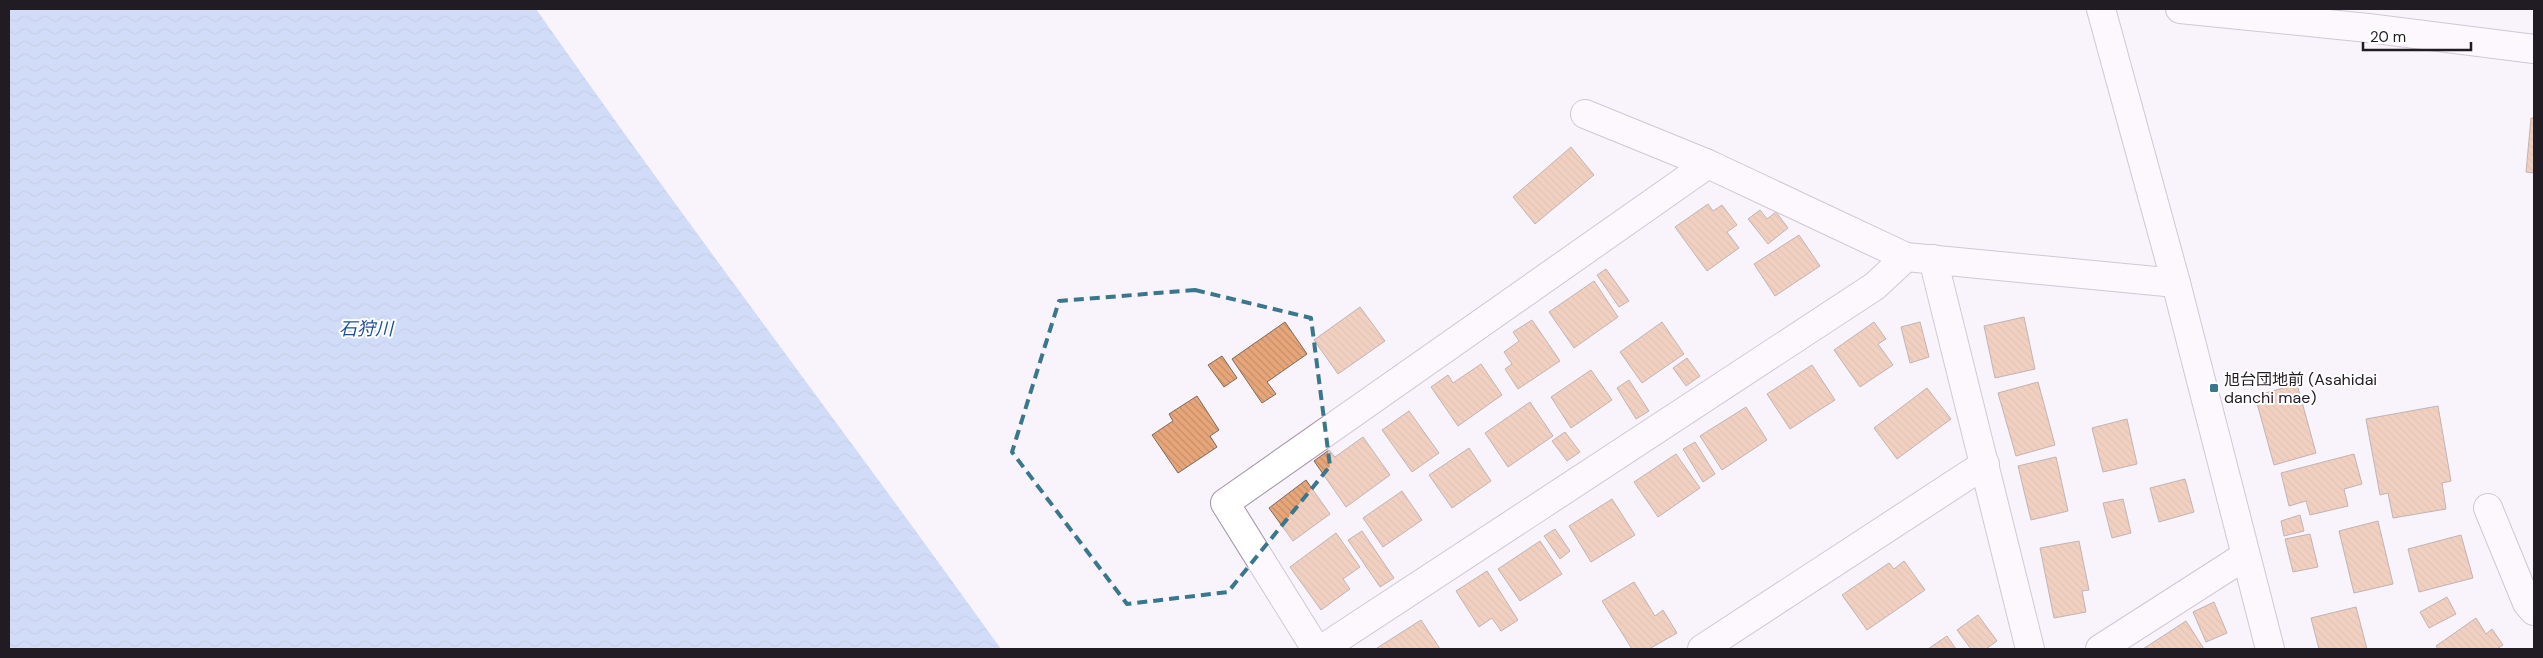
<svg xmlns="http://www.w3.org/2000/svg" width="2543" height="658" font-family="'DM Sans','Noto Sans JP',sans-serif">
	<defs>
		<pattern id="water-waves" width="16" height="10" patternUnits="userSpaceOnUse" patternTransform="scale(1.25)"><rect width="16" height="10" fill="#a0c3f3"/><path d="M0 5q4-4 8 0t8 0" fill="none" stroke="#8aa7d0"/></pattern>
		<pattern id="building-back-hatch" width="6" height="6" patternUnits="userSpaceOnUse" patternTransform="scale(1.25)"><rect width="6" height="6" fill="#e7a679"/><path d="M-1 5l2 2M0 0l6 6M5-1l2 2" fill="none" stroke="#c68e68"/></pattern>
	</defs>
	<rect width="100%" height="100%" fill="#f9f3fc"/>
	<path fill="url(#water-waves)" d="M9 9H536C687 225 848 435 1001 649H9Z"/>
	<g fill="url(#building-back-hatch)" stroke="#7d685a">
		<polygon points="2531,118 2534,118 2534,173 2526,172"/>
		<polygon points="1571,147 1594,175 1535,224 1513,197"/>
		<polygon points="1708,204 1713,211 1722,205 1737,225 1727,232 1739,248 1707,271 1675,227"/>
		<polygon points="1760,210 1767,219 1776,212 1788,228 1768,244 1748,219"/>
		<polygon points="1799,235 1820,266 1775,296 1754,264"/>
		<polygon points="1606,269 1629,301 1619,307 1597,275"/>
		<polygon points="1594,281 1618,317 1574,348 1549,312"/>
		<polygon points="1360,307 1385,341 1338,374 1314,340"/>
		<polygon points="2024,317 2035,369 1995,378 1984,326"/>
		<polygon points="1532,320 1560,361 1518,389 1505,369 1512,364 1504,352 1519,341 1513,332"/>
		<polygon points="1285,322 1307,354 1267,382 1276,394 1262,403 1232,359"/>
		<polygon points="1662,322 1684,354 1642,383 1620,352"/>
		<polygon points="1874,322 1886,339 1878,344 1893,365 1860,387 1834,350"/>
		<polygon points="1920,322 1929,357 1910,363 1901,327"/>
		<polygon points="1222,356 1237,378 1224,387 1208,365"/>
		<polygon points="1687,358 1700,376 1686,386 1673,368"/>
		<polygon points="1481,364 1502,395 1458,426 1431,387 1448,375 1453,383"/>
		<polygon points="1812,365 1835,400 1790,429 1767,394"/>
		<polygon points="1591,370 1612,400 1571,428 1551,397"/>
		<polygon points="1629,380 1649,411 1636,419 1617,388"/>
		<polygon points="2038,382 2055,445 2016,456 1998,393"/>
		<polygon points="2297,384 2316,453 2274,465 2255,396"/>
		<polygon points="1927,388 1951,419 1897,459 1874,428"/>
		<polygon points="1197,396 1219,430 1210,436 1217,447 1178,473 1152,435 1173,421 1169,414"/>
		<polygon points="1530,402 1553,436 1508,467 1485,433"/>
		<polygon points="2438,406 2451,481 2442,483 2446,509 2393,518 2388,493 2380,495 2366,419"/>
		<polygon points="1746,407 1767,440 1722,470 1700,436"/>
		<polygon points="1409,411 1439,453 1412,472 1382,430"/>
		<polygon points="2127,419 2137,464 2103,472 2092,428"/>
		<polygon points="1565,432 1580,452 1567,461 1552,441"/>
		<polygon points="1363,437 1390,475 1346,507 1314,461 1329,450 1335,457"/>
		<polygon points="1695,442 1715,474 1703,482 1683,449"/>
		<polygon points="1469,448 1491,481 1452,508 1429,475"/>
		<polygon points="1676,454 1700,488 1658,517 1634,482"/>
		<polygon points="2354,454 2362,484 2344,489 2348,506 2310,515 2306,501 2289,506 2281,473"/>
		<polygon points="2056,457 2068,511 2031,520 2018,466"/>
		<polygon points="2185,479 2194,512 2159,522 2150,488"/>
		<polygon points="1306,480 1330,514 1293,541 1269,508"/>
		<polygon points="1402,491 1422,520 1383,547 1363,518"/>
		<polygon points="1612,499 1635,535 1591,562 1569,526"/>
		<polygon points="2123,499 2131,533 2112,538 2103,503"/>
		<polygon points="2300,515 2304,531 2284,536 2281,521"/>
		<polygon points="2378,521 2393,584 2354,593 2339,531"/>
		<polygon points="1555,529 1570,551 1560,559 1544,536"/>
		<polygon points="1362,531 1394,578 1380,587 1348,540"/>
		<polygon points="1336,533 1360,567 1343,579 1350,589 1321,610 1290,567"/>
		<polygon points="2310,534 2318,567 2293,572 2285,539"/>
		<polygon points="2461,535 2473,578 2419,592 2408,549"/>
		<polygon points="1540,541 1562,574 1520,601 1498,569"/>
		<polygon points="2079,541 2089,590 2082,591 2086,612 2054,618 2040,548"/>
		<polygon points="1904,561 1925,590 1867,630 1842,595 1889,563 1894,569"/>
		<polygon points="1487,571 1518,620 1501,631 1492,618 1479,627 1456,591"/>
		<polygon points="1634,582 1655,616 1663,610 1677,633 1649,649 1632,649 1602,601"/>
		<polygon points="2447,597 2456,614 2429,628 2420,612"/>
		<polygon points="2214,602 2227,633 2206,642 2193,612"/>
		<polygon points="2356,607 2367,649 2319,649 2311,618"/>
		<polygon points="1978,615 1997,641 1986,649 1971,649 1957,630"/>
		<polygon points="2476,618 2486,634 2492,629 2503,645 2497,649 2438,649 2436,646"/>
		<polygon points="1421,620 1440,649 1377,649 1377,648"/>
		<polygon points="2186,621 2204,649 2143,649"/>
		<polygon points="1947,636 1956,649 1928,649"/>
	</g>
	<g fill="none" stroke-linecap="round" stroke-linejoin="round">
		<defs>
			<g id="minor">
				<polyline points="2101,9 2176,283 2270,649"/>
				<polyline points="2180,9 2368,28 2534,49"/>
				<polyline points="1585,114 1708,164 1906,257 2176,283"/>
				<polyline points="1933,259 2030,649"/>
				<polyline points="2488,508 2527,603 2534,611"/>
				<polyline points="1316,649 1225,503 1708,164"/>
				<polyline points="1322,649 1875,286 1906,257"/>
				<polyline points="1702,649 1985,464"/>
				<polyline points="2100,649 2245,556"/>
			</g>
		</defs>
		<use href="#minor" stroke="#a192a7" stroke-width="30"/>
		<use href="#minor" stroke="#fff" stroke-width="28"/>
	</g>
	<path d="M0 0H2543V658H0ZM1195 290 1311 318 1330 466 1228 592 1127 604 1012 452 1059 301Z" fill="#f9f3fc" fill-opacity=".55" fill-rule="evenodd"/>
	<path fill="none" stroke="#39778c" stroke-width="4" stroke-dasharray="10 6" stroke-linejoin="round" d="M1195 290 1311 318 1330 466 1228 592 1127 604 1012 452 1059 301Z"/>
	<rect fill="#39778c" stroke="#fff" stroke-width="2" x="2209" y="383" width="10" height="10" rx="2.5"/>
	<g text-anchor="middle" stroke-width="4" stroke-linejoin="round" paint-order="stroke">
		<g font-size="16" fill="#211b23" stroke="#fff" text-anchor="start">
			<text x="2224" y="385">旭台団地前 (Asahidai<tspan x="2224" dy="18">danchi mae)</tspan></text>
		</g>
		<g font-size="18" font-style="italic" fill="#195096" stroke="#fff">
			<text x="366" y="335">石狩川</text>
		</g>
	</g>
	<rect width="2543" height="658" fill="none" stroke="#211b23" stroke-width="20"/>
	<path d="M2363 42v8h108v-8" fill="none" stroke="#211b23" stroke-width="2.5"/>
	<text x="2370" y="42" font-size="15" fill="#211b23" stroke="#ffffff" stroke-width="4" paint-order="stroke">20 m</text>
</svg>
